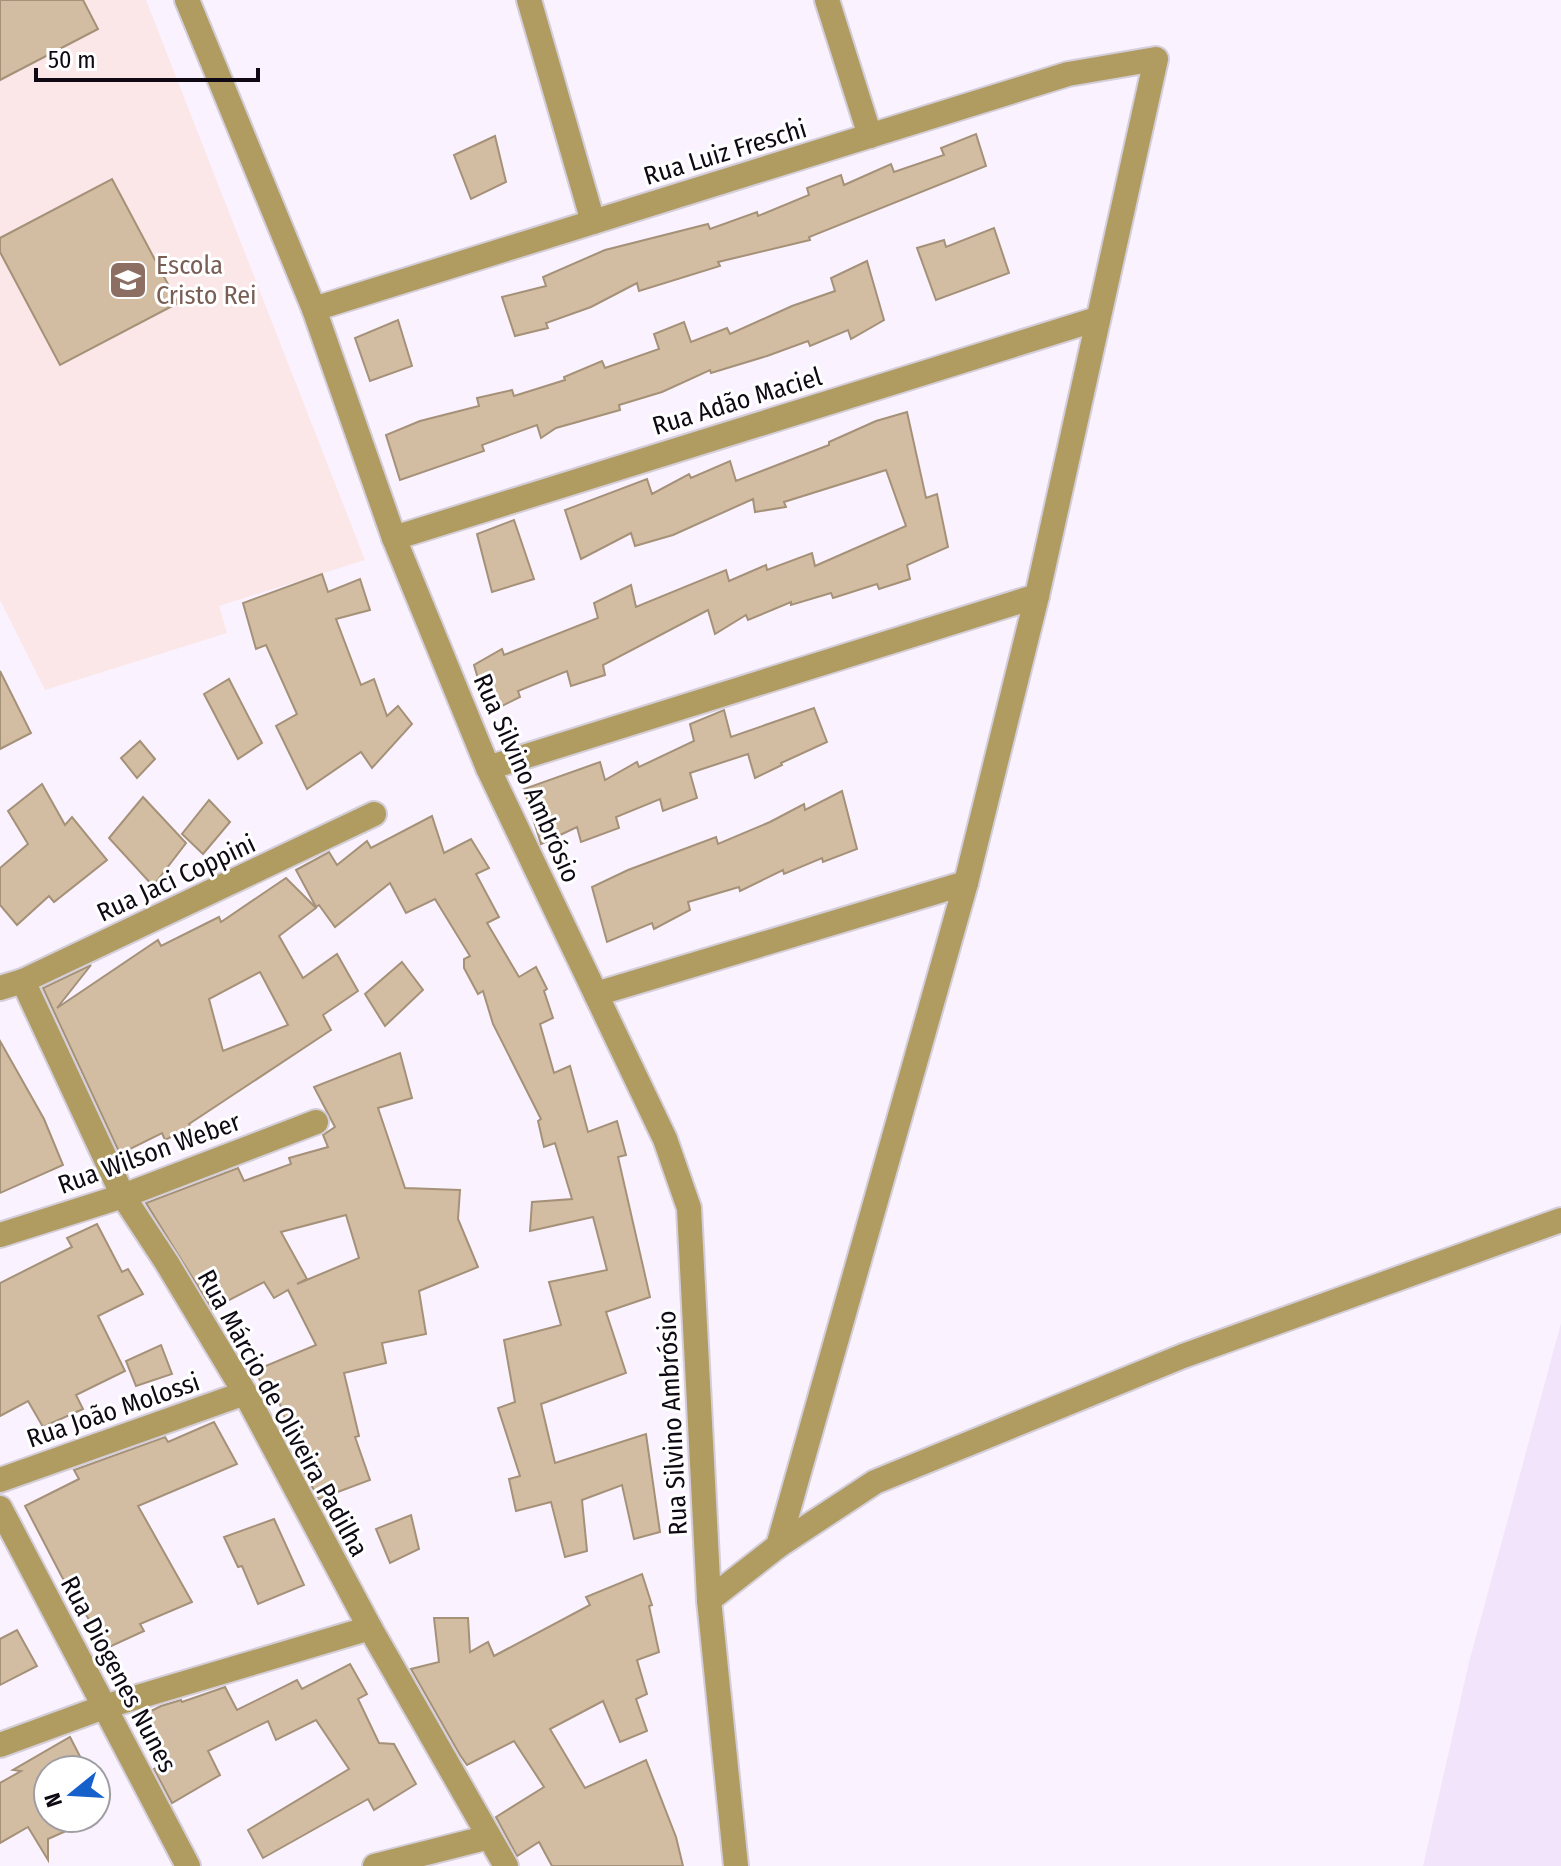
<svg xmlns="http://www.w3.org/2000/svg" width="1561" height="1866" font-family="'Fira Sans Condensed',sans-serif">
	<rect width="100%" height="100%" fill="#faf3ff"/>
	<polygon fill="#f2e5fb" points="1561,1323 1561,1866 1423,1866 1469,1662"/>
	<polygon fill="#fbe6e8" points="0,0 146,0 365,560 219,606 227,633 45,690 0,600"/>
	<g fill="#d2bda3" stroke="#a59178" stroke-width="2" fill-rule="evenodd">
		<polygon points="0,0 83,0 98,29 0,80"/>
		<polygon points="976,134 986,166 809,237 810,240 718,262 720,266 639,291 637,283 591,307 546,323 548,328 515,336 502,297 546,286 543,277 605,250 708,224 710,229 757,212 758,216 809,195 807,188 841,175 844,185 891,164 894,172 944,155 941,148"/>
		<polygon points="495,136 506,182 471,199 454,155"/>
		<polygon points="112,179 178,303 60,365 0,252 0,238"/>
		<polygon points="994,228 1009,273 936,300 917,248 944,240 946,247"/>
		<polygon points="867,261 884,320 851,339 848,330 810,346 808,341 767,356 711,373 710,370 662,392 619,405 620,410 556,428 541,438 537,425 482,445 484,451 400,480 386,435 420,421 479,406 477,398 512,390 514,396 565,380 564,377 602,361 605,368 659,349 654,334 684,322 691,342 727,328 730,334 792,306 835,291 831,278"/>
		<polygon points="398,320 412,366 370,381 355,338"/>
		<polygon points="907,412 926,498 937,494 948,547 907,565 910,579 879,589 877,584 833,598 831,593 791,605 791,602 748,620 746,615 715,634 708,610 603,665 605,675 571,686 567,671 518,691 520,697 488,713 474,665 502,649 504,655 598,618 594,603 631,585 636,607 726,570 729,581 766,565 767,570 812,553 815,566 906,526 886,470 784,502 786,507 755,512 753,499 673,535 635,546 631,533 581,559 565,510 647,479 652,494 689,474 691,478 730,461 736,481 829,445 829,442 876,421"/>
		<polygon points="514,520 534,579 492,592 477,534"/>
		<polygon points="322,574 328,592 360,579 370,610 336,619 361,685 374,679 387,716 398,706 412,724 372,768 361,752 307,789 276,726 297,714 266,645 256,649 243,603"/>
		<polygon points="0,671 31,733 0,749"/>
		<polygon points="229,679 262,743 238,759 204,694"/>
		<polygon points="814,708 827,742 781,763 782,765 755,778 748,754 690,773 697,798 663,811 660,799 616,817 619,828 581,842 577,827 541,844 524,789 600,762 605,780 637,762 639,767 694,741 690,724 724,710 731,737"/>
		<polygon points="140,741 155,759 137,778 121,758"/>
		<polygon points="42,784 65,825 72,817 107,860 54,902 49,896 17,925 0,905 0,868 28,844 8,811"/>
		<polygon points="842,791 857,849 823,862 822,858 784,874 783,870 740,891 739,887 688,902 690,910 654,929 652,923 607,942 592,887 628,870 716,837 718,844 770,822 804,804 805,810"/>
		<polygon points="143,797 186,843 153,886 109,838"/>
		<polygon points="209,800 230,822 203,854 182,834"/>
		<polygon points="432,816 444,853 471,839 489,868 476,874 499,917 487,923 519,977 536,967 547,989 544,991 553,1018 540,1024 554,1073 570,1066 588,1132 617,1121 626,1155 618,1157 650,1297 606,1312 626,1373 541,1404 555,1463 646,1434 660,1532 634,1539 622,1485 582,1500 587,1551 565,1557 551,1502 516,1511 509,1479 520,1476 498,1408 515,1402 504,1340 561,1325 549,1282 607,1270 593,1217 530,1231 532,1202 572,1199 555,1143 544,1147 538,1121 541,1119 493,1024 483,991 478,994 464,968 464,959 470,956 435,899 406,913 390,883 335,927 319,905 316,907 296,870 329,852 337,865 367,841 371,848"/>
		<path d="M286 878 316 908 279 936 303 978 337 954 358 991 323 1015 331 1030 189 1124 191 1127 165 1140 162 1133 120 1154 43 988 91 965 57 1008 158 940 161 946 219 917 221 922ZM260 972 288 1025 223 1051 209 999Z"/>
		<polygon points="402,962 423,990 385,1026 365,994"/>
		<polygon points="0,1041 44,1119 63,1165 0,1193"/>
		<path d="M400 1053 412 1098 378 1108 405 1188 460 1190 458 1219 478 1267 419 1291 426 1334 382 1343 386 1363 344 1373 359 1436 355 1437 370 1480 319 1499 304 1472 277 1396 267 1400 256 1370 316 1345 288 1290 274 1298 264 1282 212 1309 146 1203 238 1168 244 1181 291 1164 289 1158 328 1147 323 1135 335 1127 314 1087ZM346 1215 359 1258 297 1284 307 1279 281 1232Z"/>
		<polygon points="97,1224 122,1272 128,1269 143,1294 98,1316 125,1371 76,1395 83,1409 43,1427 28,1401 0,1416 0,1283 72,1247 67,1238"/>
		<polygon points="161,1345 172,1374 136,1386 126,1361"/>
		<polygon points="214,1422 237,1464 138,1506 192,1602 140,1624 144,1631 107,1648 62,1577 25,1506 79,1479 74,1470 165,1437 168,1442"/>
		<polygon points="411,1515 419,1549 390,1563 376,1529"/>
		<polygon points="274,1519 304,1585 258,1604 242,1566 238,1567 224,1537"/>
		<polygon points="642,1574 652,1605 649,1606 659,1652 637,1660 647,1694 636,1699 647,1731 620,1742 603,1701 550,1729 585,1788 646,1760 676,1837 683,1866 552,1866 539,1842 517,1856 496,1817 544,1787 514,1741 467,1765 460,1755 411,1669 439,1662 434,1618 468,1618 470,1652 488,1642 494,1656 590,1605 586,1597"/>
		<polygon points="17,1630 37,1666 0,1685 0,1639"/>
		<polygon points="350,1664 367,1694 358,1699 379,1743 394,1744 416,1784 374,1810 368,1799 263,1858 248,1830 349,1769 316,1720 276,1740 268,1721 208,1751 220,1775 172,1803 154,1769 163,1764 135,1719 161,1706 181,1700 182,1702 225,1687 237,1710 297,1680 302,1689"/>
		<polygon points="70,1737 87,1770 48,1770 48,1818 95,1818 48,1839 48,1860 28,1827 0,1843 0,1783 21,1771 13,1770"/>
	</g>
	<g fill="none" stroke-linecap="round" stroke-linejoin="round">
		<defs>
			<g id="minor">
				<polyline points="187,0 314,309 394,538 488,768 665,1139 689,1208 709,1600 736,1866"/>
				<polyline points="529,0 593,222"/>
				<polyline points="827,0 870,136"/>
				<polyline points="314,309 1068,74 1156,59 1037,596 966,883 778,1546"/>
				<polyline points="394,538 1097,319"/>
				<polyline points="488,768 1037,596"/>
				<polyline points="23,981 123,1196 167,1263 245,1393 370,1628 506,1866"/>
				<polyline points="0,988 23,981 374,814"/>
				<polyline points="596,994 966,883"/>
				<polyline points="0,1235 123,1196 316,1122"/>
				<polyline points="0,1480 245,1393"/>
				<polyline points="0,1508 188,1866"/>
				<polyline points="709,1600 778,1546 875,1482 1183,1356 1561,1220"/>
				<polyline points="0,1745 104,1707 370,1628"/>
				<polyline points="375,1866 489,1837"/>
			</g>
		</defs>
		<use href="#minor" stroke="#d4ced9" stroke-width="28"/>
		<use href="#minor" stroke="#b09b61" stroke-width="24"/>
	</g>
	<defs>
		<symbol id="school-square" viewBox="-11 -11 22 22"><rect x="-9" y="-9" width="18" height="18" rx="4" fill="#8d6e63" stroke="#fff"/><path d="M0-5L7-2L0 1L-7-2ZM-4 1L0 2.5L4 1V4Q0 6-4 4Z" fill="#fff"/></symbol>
	</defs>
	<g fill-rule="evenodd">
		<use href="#school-square" x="106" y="258" width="44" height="44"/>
	</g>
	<g text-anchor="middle" stroke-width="6" stroke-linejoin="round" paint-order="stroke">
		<g font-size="26" fill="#0f0913" stroke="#fff">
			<text transform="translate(725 152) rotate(-17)" y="9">Rua Luiz Freschi</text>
			<text transform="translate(737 401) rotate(-17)" y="9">Rua Adão Maciel</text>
			<text transform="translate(527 778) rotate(66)" y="9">Rua Silvino Ambrósio</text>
			<text transform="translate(176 878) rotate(-25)" y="9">Rua Jaci Coppini</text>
			<text transform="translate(149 1153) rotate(-20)" y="9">Rua Wilson Weber</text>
			<text transform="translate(113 1410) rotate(-19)" y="9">Rua João Molossi</text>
			<text transform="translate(283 1413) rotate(61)" y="9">Rua Márcio de Oliveira Padilha</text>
			<text transform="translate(672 1423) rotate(-93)" y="9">Rua Silvino Ambrósio</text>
			<text transform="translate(119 1674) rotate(62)" y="9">Rua Diogenes Nunes</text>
		</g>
		<g font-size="26" fill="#785e54" stroke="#fff" text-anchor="start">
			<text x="156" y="274">Escola<tspan x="156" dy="30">Cristo Rei</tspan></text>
		</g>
	</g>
	<g transform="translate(72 1794) rotate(252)"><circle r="38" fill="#ffffff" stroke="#9f9da1" stroke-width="2"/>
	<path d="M0-6L14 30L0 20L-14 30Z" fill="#1560cb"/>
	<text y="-12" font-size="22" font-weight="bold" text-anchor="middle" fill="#0f0913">N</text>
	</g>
	<path d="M36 68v12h222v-12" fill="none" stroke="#0f0913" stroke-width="4"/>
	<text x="48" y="68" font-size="24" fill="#0f0913" stroke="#ffffff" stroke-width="6" paint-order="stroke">50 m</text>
</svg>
